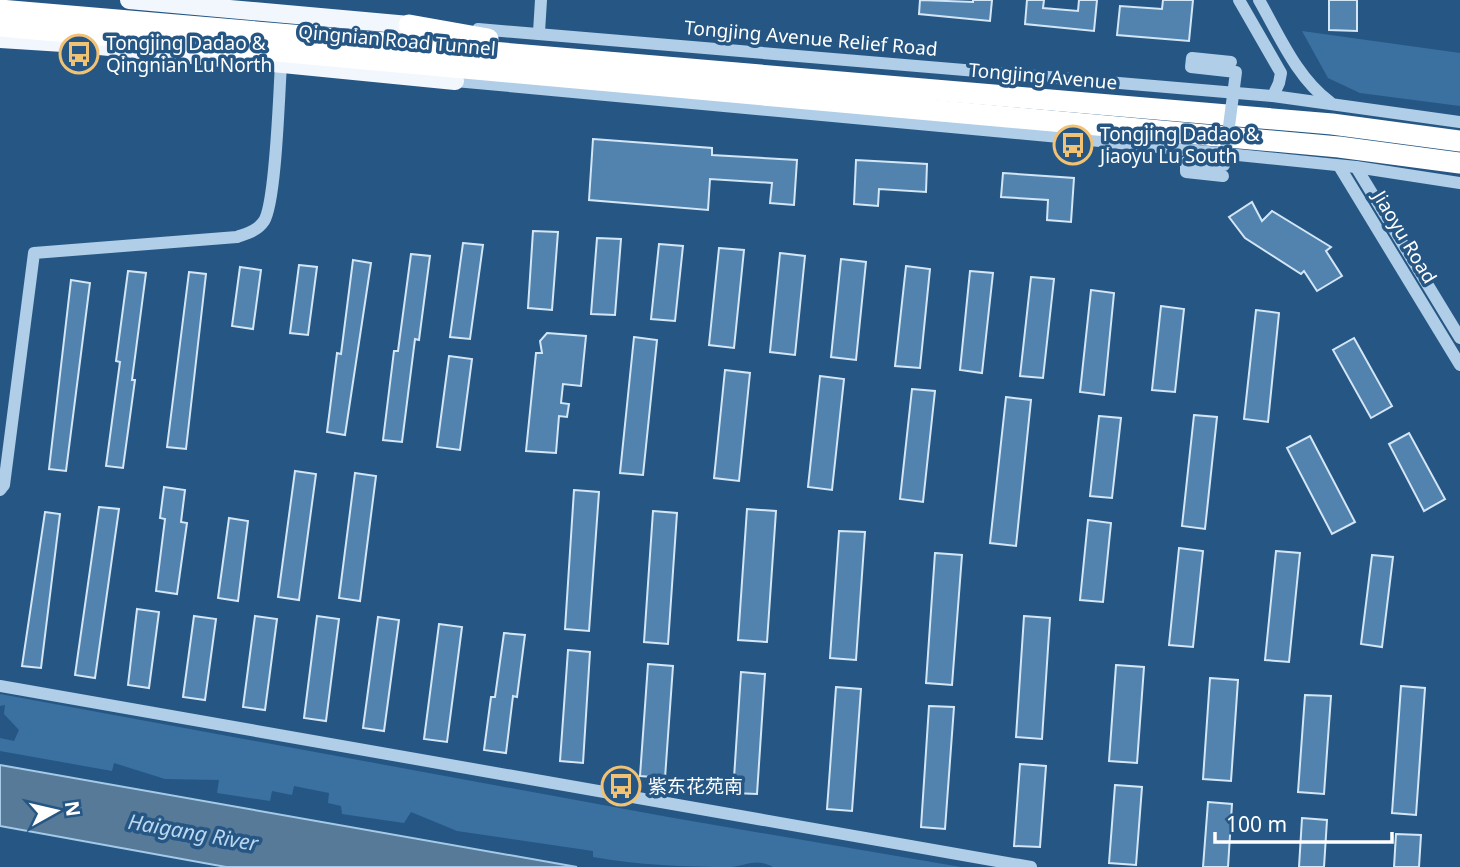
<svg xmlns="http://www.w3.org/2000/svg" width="1460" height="867" font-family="'Noto Sans','Noto Sans SC',sans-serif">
	<rect width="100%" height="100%" fill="#265784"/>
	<g fill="#3a71a1">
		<polygon points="1302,31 1460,53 1460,106 1360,93 1328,78"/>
		<path d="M0 694 668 817 961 867H773C756 858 749 865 731 867 685 867 638 865 593 857V851L457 831 411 812 404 823 342 814 341 806 328 803 329 793 294 786 292 795 272 791 270 801 217 793 219 780 165 779 114 763 112 771 0 751V732V738L14 741 19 730 4 714 5 705 0 706Z"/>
	</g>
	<polygon fill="#577a99" stroke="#a4cae8" stroke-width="2" points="0,765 577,867 226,867 0,826"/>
	<g fill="#5283ae" stroke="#d3e6f6" stroke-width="2">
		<polygon points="920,0 973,2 973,0 992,0 990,21 919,14"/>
		<polygon points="1027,0 1044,0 1043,8 1078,11 1079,0 1097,0 1094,31 1025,24"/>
		<polygon points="1163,0 1193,0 1189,41 1117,35 1120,6 1162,9"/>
		<polygon points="1329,0 1357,0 1357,31 1329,30"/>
		<polygon points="593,139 712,148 712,155 797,160 794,205 770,203 772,183 710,179 708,210 589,200"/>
		<polygon points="856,160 927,164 926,192 879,189 878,206 854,204"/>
		<polygon points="1003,173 1074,178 1071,222 1047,220 1048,200 1001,197"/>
		<polygon points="1252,202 1262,221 1272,211 1331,247 1326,251 1342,276 1317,291 1304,271 1301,274 1245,238 1229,217"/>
		<polygon points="533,231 558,232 552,310 528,308"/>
		<polygon points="597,238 621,239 615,315 591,314"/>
		<polygon points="463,243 483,245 470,339 450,337"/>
		<polygon points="659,244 683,246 675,321 651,319"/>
		<polygon points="719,248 744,250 734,348 709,345"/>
		<polygon points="780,253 805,256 795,355 770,352"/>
		<polygon points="411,254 430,256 419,340 415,339 402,442 383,440 394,351 398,351"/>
		<polygon points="841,259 866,262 856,360 831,357"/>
		<polygon points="353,260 371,263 345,435 327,432 337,353 341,354"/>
		<polygon points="299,265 317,267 308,335 290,333"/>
		<polygon points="906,266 930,269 920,368 895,366"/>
		<polygon points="240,267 261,270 253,329 232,326"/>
		<polygon points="128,271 146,273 132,380 135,380 123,468 106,466 120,362 116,361"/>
		<polygon points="970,271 993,273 982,373 960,370"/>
		<polygon points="189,272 206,274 186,449 167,447"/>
		<polygon points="1031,277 1054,279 1043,378 1020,376"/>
		<polygon points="71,280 90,283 66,471 49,469"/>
		<polygon points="1091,290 1114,293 1104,395 1080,392"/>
		<polygon points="1161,306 1184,309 1175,392 1152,390"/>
		<polygon points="1256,310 1279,313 1268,422 1244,419"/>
		<polygon points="547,333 586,336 581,386 563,384 561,403 569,404 567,417 559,416 556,453 526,451 536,353 542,353 540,341"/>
		<polygon points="634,337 657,340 643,475 620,473"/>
		<polygon points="1354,338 1392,406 1371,418 1333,350"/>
		<polygon points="449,356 472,359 460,450 437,447"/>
		<polygon points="725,370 750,373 739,481 714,478"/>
		<polygon points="820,376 844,379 832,490 808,487"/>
		<polygon points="912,389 935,391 923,502 900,499"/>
		<polygon points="1006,397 1031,400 1016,546 990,543"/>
		<polygon points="1194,415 1217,417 1205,529 1182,526"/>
		<polygon points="1099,416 1121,418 1112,498 1090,496"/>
		<polygon points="1409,433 1445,499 1424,511 1389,444"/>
		<polygon points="1310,436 1355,522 1332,534 1287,448"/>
		<polygon points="295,471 316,474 299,600 278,597"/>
		<polygon points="355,473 376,476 360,601 339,598"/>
		<polygon points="164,487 185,490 181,522 187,523 177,594 156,591 165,519 160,518"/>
		<polygon points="574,490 599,492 589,631 565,629"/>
		<polygon points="99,507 119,509 95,678 75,675"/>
		<polygon points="747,509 776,511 767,642 738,640"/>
		<polygon points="653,511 677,513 668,644 644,642"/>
		<polygon points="45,512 60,514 41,668 22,666"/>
		<polygon points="229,518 248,521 238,601 218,598"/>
		<polygon points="1088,520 1111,523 1103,602 1080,600"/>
		<polygon points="839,531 865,532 856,660 830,658"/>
		<polygon points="1179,548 1203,551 1193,647 1169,645"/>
		<polygon points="1276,551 1300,553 1289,662 1265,660"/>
		<polygon points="935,553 962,555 952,685 926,683"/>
		<polygon points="1372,555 1393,557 1382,647 1361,644"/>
		<polygon points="137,609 159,612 149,688 128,685"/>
		<polygon points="194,616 216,619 205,700 183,697"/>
		<polygon points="255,616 277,619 265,710 243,707"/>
		<polygon points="317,616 339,619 326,721 304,718"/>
		<polygon points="1024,616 1050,618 1042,739 1016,737"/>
		<polygon points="378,617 399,620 384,731 363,728"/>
		<polygon points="439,624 462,627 447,742 424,739"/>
		<polygon points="504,633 525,635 517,697 513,696 506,753 484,750 491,697 495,697"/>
		<polygon points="568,650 590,652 583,763 560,761"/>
		<polygon points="648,664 673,666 665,778 640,776"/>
		<polygon points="1116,665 1144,667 1137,763 1109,761"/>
		<polygon points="741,672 765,674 757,794 733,793"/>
		<polygon points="1210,678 1238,680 1231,781 1203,779"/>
		<polygon points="1401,686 1425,688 1416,815 1392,813"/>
		<polygon points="836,687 861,689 852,811 827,809"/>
		<polygon points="1305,695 1331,696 1324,794 1298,792"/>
		<polygon points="929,706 954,707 945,829 921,827"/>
		<polygon points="1020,764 1046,766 1040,847 1014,846"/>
		<polygon points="1115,785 1142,787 1136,865 1109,863"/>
		<polygon points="1208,802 1232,804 1228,867 1203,867"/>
		<polygon points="1302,818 1327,820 1324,867 1299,867"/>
		<polygon points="1396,834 1421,835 1419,867 1394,867"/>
	</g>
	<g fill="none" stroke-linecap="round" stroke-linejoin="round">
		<g stroke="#b0cee8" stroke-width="12">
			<polyline points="1239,0 1281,73 1279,83 1273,96"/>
			<path d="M1259 0C1279 35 1297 78 1330 102"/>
			<polyline points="478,29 1273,96 1460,122"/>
			<polyline points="539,32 541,0"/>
			<polyline points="455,81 1070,138 1356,167 1460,183"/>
			<polyline points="1339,166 1460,365"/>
			<polyline points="1356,167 1460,338"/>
			<path d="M0 490 4 485 34 253 237 237C248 233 257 231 264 221 276 202 279 93 281 64"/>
			<polyline points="0,686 1031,867"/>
		</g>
		<g stroke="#f2f7fe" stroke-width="18">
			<polyline points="129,0 409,25"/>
			<polyline points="0,39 79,44 455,81"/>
		</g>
		<g stroke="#fff" stroke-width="21">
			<polyline points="0,10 1332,124 1460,141"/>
			<polyline points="409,25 488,39"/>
			<polyline points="0,26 1339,147 1460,163"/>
		</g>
		<polyline stroke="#b0cee8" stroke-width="12" points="1223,176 1186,172 1186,162 1224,165 1236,72 1191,67 1192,58 1231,62"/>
	</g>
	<defs>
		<symbol id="bus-ring" viewBox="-11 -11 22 22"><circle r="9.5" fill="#265784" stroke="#f1c274" stroke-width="1.5"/><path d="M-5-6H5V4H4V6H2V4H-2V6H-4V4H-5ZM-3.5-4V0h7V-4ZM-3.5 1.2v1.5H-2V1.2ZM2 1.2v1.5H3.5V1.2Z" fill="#f1c274"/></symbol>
	</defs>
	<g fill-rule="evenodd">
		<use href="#bus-ring" x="57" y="32" width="44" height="44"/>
		<use href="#bus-ring" x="1051" y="123" width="44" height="44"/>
		<use href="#bus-ring" x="599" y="764" width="44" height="44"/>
	</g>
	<g text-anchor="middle" stroke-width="7" stroke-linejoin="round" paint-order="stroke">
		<g font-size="19" fill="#fff" stroke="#265784">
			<text transform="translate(811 38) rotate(5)" y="7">Tongjing Avenue Relief Road</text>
			<text transform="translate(397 40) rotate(5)" y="7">Qingnian Road Tunnel</text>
			<text transform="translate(1043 76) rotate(5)" y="7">Tongjing Avenue</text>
			<text transform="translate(1405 237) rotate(59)" y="7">Jiaoyu Road</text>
		</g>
		<g font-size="19" fill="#fff" stroke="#265784" text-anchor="start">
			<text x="106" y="50">Tongjing Dadao &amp;<tspan x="106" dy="22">Qingnian Lu North</tspan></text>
			<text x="1100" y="141">Tongjing Dadao &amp;<tspan x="1100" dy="22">Jiaoyu Lu South</tspan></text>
			<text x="648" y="793">紫东花苑南</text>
		</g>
		<g font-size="21" font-style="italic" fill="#bbd7ef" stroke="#265784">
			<text transform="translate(193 833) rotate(10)" y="7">Haigang River</text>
		</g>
	</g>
	<g transform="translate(56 811) rotate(82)" stroke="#265784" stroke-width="5" paint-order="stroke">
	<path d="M0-5L12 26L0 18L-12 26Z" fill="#ffffff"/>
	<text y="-10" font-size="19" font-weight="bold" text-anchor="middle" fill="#ffffff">N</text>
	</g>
	<path d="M1215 832v10h177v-10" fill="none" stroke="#ffffff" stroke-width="3.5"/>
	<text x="1226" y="832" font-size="21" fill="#ffffff" stroke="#265784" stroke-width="5" paint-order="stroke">100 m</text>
</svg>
